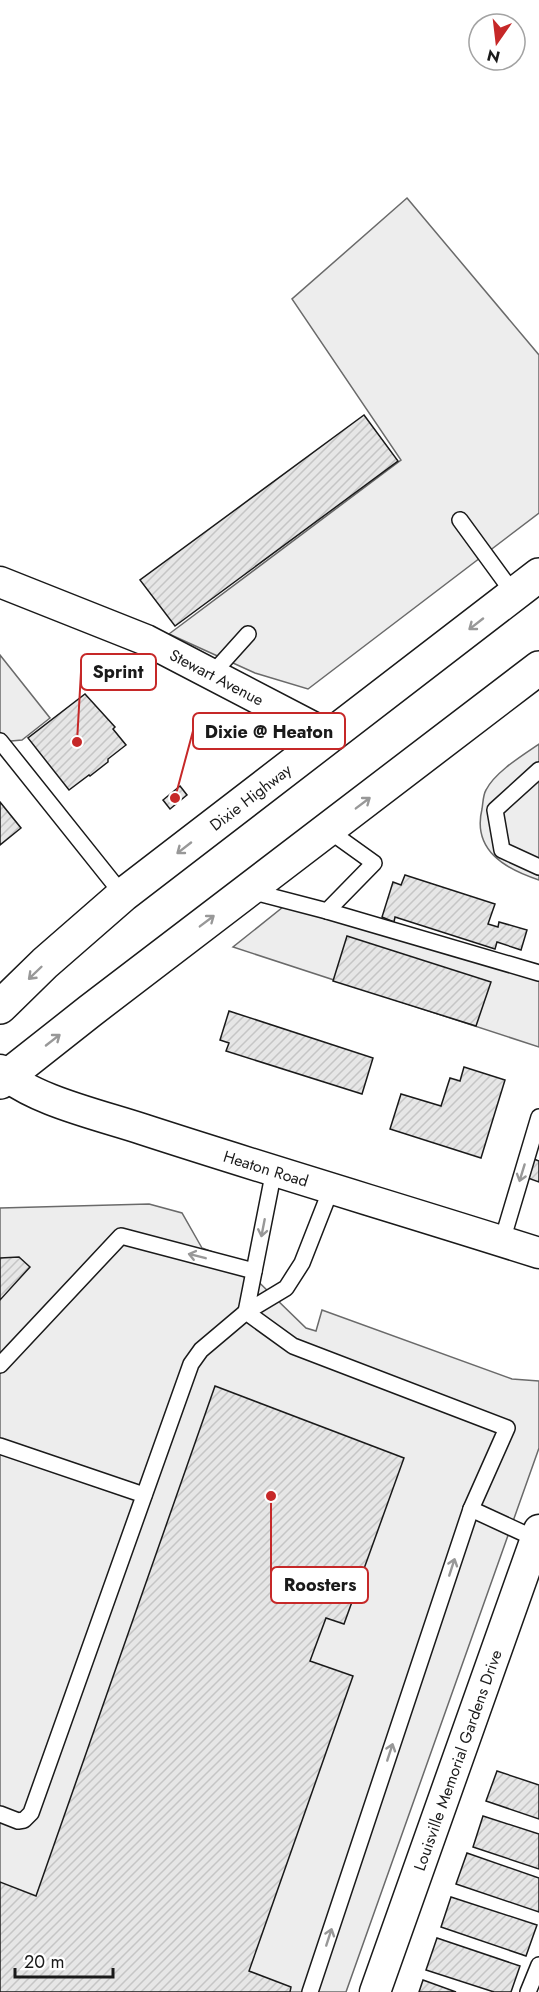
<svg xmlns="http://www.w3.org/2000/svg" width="539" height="1992" font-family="Jost,sans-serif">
	<defs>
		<pattern id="building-hatch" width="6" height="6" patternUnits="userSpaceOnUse" patternTransform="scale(1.5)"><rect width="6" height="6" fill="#e6e6e6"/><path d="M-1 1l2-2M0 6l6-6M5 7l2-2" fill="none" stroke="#c5c5c5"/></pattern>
	</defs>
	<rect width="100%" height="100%" fill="#fff"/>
	<g fill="#ededed" stroke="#6a6a6a" stroke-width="1.5">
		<polygon points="407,198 539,355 539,513 308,689 255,673 169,634 401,460 292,299"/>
		<polygon points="0,655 50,718 22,740 0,742"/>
		<path d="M539 744V880C505 869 472 850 482 809 483 803 483 795 486 790 495 772 523 755 539 744Z"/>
		<polygon points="293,899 539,974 539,1047 233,947"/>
		<polygon points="149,1204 182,1213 202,1248 237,1261 306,1328 316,1331 322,1310 512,1379 539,1381 539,1448 346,1992 0,1992 0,1208"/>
	</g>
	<g fill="url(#building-hatch)" stroke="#1a1a1a" stroke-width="1.5">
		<polygon points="364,415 398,461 175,626 140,580"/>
		<polygon points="85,694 115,727 113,729 126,745 108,759 108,762 90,776 89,775 69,790 28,738"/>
		<polygon points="180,786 187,795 170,809 163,800"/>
		<polygon points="0,802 21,828 0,845"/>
		<polygon points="405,875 495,904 488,924 498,927 499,922 527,930 521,950 497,942 495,949 395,917 394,922 382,917 393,882 401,885"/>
		<polygon points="347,936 491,982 476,1026 333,981"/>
		<polygon points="229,1011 373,1058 362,1094 226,1051 229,1043 220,1040"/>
		<polygon points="464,1067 505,1080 481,1158 390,1129 401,1094 441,1106 450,1078 460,1081"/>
		<polygon points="534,1159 539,1161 539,1182 528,1178"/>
		<polygon points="19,1257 30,1267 0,1300 0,1258"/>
		<polygon points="215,1386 404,1458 344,1624 326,1618 310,1661 353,1676 249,1971 291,1987 290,1992 0,1992 0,1882 36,1896"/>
		<polygon points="497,1771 539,1785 539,1819 486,1801"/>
		<polygon points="483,1816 539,1834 539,1869 473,1847"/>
		<polygon points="467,1853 539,1878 539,1912 456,1884"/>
		<polygon points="451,1897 537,1925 526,1956 441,1927"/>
		<polygon points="437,1938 520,1966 511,1992 494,1992 426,1970"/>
		<polygon points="423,1980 456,1992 419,1992"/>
	</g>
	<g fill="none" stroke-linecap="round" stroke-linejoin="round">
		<defs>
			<g id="service">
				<polyline points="460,520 514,594"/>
				<polyline points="212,674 248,634"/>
				<polyline points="0,741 123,895"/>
				<polyline points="539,770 495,810 502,850 539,867"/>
				<polyline points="250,891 327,911 374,863 328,830"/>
				<polyline points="327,911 539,973"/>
				<polyline points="274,1170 246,1312 286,1288 302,1263 331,1189"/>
				<polyline points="502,1241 539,1117"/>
				<polyline points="0,1365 121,1236 254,1271"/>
				<polyline points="0,1446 144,1495"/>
				<polyline points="471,1509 536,1539"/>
				<polyline points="0,1814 18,1821 24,1820 31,1813 191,1364 201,1350 246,1312 293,1346 507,1428 471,1509 310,1992"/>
				<polyline points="528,1992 539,1965"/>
			</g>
			<g id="minor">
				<path id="s1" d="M0 582 146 640 330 736"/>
				<path id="s2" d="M0 1070C31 1100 100 1115 142 1129 274 1172 407 1211 539 1253"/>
				<path id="s3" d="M375 1992 539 1530"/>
			</g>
			<g id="primary">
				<path id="s4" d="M0 1007 45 963 123 895 539 575"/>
				<polyline points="0,1082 90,1011 539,668"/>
			</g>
		</defs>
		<use href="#service" stroke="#1a1a1a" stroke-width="18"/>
		<use href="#minor" stroke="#1a1a1a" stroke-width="33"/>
		<use href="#primary" stroke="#1a1a1a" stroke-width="36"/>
		<use href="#service" stroke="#fff" stroke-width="15"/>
		<use href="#minor" stroke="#fff" stroke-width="30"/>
		<use href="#primary" stroke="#fff" stroke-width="33"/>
	</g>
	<defs><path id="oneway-shaft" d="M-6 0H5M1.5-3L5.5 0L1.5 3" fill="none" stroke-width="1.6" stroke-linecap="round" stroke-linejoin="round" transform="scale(1.5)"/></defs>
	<g stroke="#989898">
		<use href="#oneway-shaft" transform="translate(476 624) rotate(142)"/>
		<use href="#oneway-shaft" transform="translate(363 803) rotate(-37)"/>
		<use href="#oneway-shaft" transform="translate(184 848) rotate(142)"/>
		<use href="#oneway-shaft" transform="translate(207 921) rotate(-37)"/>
		<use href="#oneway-shaft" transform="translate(35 973) rotate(136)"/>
		<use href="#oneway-shaft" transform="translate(53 1040) rotate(-38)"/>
		<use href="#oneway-shaft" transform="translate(522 1173) rotate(107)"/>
		<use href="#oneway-shaft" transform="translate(263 1228) rotate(101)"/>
		<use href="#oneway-shaft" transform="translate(197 1256) rotate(-166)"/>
		<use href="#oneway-shaft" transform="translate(452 1567) rotate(-72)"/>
		<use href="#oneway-shaft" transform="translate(390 1752) rotate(-72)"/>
		<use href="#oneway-shaft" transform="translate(329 1937) rotate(-72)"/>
	</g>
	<g text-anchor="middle" stroke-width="4.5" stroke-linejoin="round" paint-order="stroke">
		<g font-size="16" fill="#1a1a1a" stroke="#fff">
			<text dy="6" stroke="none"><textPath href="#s1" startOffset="237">Stewart Avenue</textPath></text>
			<text dy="6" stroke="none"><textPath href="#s4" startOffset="327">Dixie Highway</textPath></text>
			<text dy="6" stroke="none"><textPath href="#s2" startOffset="285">Heaton Road</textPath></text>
			<text dy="6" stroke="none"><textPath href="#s3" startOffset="246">Louisville Memorial Gardens Drive</textPath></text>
		</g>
	</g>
	<path fill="none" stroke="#c62828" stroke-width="2" d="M77 742L81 672M175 798L193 731M271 1496L271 1585"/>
	<g fill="#c62828" stroke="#fff" stroke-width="2">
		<circle cx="77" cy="742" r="6"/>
		<circle cx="175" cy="798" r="6"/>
		<circle cx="271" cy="1496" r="6"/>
	</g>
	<g fill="#fff" stroke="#c62828" stroke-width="2">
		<rect x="81" y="654" width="75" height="36" rx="6"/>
		<rect x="193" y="713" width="152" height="36" rx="6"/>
		<rect x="271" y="1567" width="97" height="36" rx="6"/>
	</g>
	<g font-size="18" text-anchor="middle" font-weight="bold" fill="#1a1a1a">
		<text x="118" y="678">Sprint</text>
		<text x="269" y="738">Dixie @ Heaton</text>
		<text x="320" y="1591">Roosters</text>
	</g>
	<g transform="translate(497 42) rotate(194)"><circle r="28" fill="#ffffff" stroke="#a3a3a3" stroke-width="1.5"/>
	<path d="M0-4.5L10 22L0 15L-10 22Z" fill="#c62828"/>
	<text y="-9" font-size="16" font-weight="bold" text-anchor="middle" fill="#1a1a1a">N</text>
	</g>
	<path d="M15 1968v9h98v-9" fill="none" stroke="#1a1a1a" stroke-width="3"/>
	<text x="24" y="1968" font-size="18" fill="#1a1a1a" stroke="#ffffff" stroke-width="4.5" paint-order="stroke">20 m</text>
</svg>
